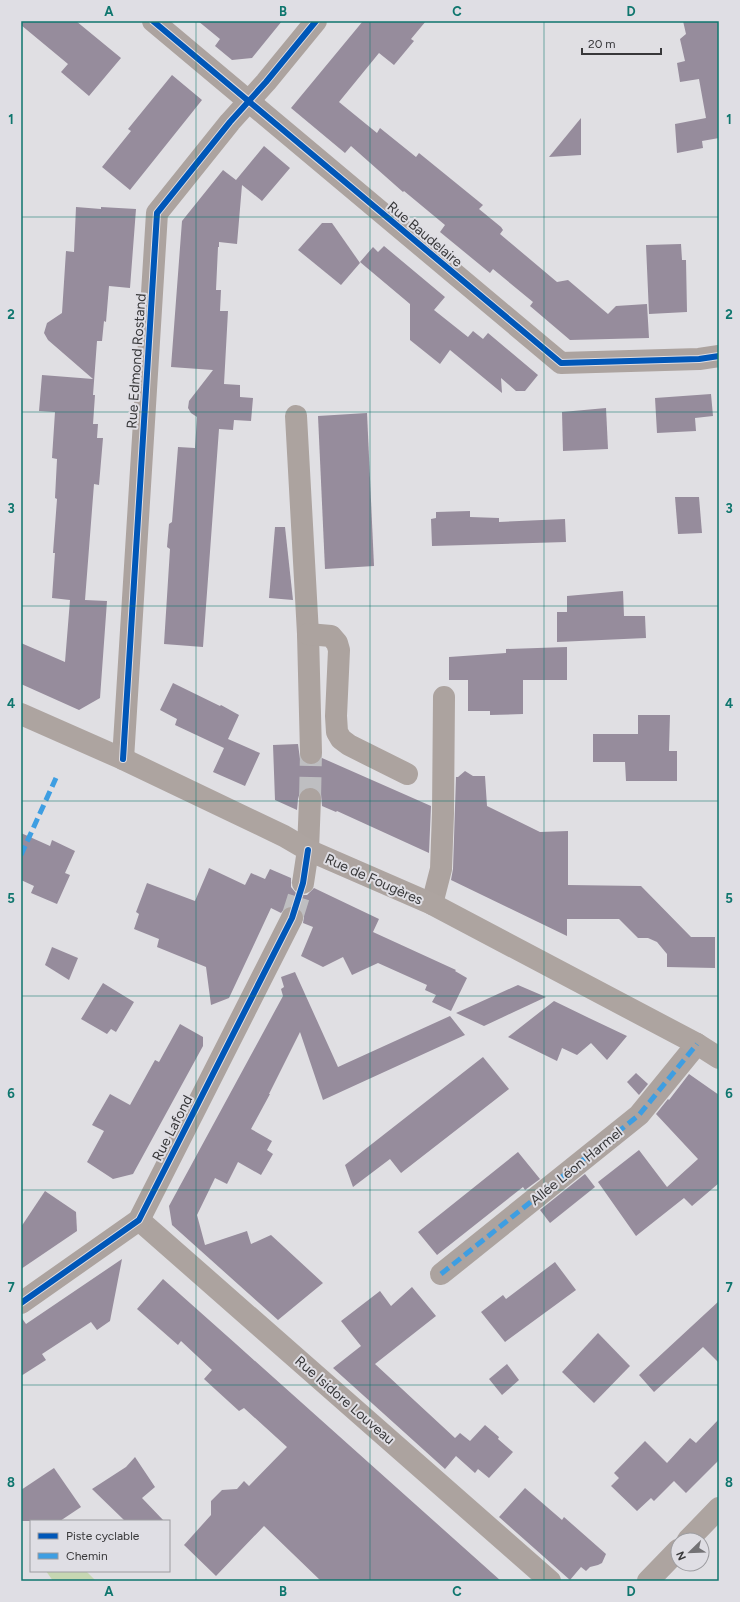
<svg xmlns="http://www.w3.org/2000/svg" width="740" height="1602" font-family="Figtree,sans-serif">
	<rect width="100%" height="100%" fill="#e0dfe3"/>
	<polygon fill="#c6d6b2" points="46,1571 86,1571 96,1581 53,1581"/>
	<g fill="#968c9c">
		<polygon points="21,21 76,21 121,58 89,96 61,72 68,64 21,25"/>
		<polygon points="198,21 282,21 252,58 232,60 215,46 220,39"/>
		<polygon points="363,21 426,21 411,39 414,41 394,65 379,53 339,102 377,133 380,128 416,157 419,153 483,205 479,209 501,227 503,230 500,234 557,282 568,280 608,314 616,306 647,304 649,338 570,340 530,306 533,302 493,269 490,273 440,232 445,225 404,191 403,192 351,146 345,153 291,108"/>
		<polygon points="683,21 719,21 719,138 702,141 703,148 677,153 675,124 706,118 699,79 680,82 677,63 685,61 680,39 686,34"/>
		<polygon points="172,75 202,100 130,190 102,167 131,131 128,129"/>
		<polygon points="581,118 581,155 549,157"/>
		<polygon points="264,146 290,168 262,201 242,185 237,244 219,242 219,247 218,247 216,290 221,290 220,311 228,311 224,384 240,385 240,397 253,398 251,421 234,420 233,430 219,429 203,647 164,644 170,549 167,547 169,524 172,522 178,447 195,448 197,417 191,413 188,408 189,401 213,370 171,367 182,221 223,170 236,180"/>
		<polygon points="76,207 101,209 101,207 136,209 130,288 109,286 106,322 104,321 102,341 97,341 93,395 95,395 93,424 98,424 97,438 103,438 99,485 94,484 85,600 107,601 100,698 79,710 21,684 21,643 65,662 70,600 52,598 55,553 53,553 57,499 55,498 57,459 52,458 55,412 39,411 42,375 93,379 48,340 44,333 47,323 62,313 66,251 74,252"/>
		<polygon points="322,223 332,223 360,263 341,285 298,250"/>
		<polygon points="681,244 682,260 686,260 687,312 649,314 646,245"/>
		<polygon points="384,246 445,297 434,310 468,337 473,331 483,339 488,333 538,375 525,391 516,391 501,378 502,393 450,350 440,364 410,340 410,304 360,262 373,247 378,252"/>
		<polygon points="711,394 713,416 695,418 696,431 657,433 655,398"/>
		<polygon points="606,408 608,449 563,451 562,412"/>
		<polygon points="367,413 374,566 325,569 318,416"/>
		<polygon points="675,497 699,497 702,533 678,534"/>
		<polygon points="470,511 470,517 499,518 499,522 565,519 566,542 432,546 431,519 436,518 436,512"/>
		<polygon points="275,527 285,527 293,600 269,598"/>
		<polygon points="623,591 624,616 645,616 646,638 557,642 557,612 567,612 567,596"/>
		<polygon points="567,647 567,680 523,680 523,714 490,715 490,711 468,711 468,680 449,680 449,657 506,653 506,649"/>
		<polygon points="173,683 220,706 221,705 239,715 228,739 260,753 245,786 213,772 224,748 175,725 177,719 160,710"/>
		<polygon points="638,715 670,715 669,751 677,751 677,781 626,781 625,762 593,762 593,734 638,734"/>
		<polygon points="298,744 300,759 305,764 312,765 317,764 322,758 431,806 429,853 337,811 336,812 322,806 321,794 316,788 311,787 305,788 300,792 298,799 297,810 275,800 273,745"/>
		<polygon points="465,771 473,776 485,776 487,806 540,832 568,831 568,885 641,886 691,937 715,937 715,968 667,967 667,954 657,942 648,938 638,938 619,919 567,919 567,936 451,880 453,869 456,777 458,777"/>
		<polygon points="21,833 50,846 52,840 75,851 65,873 70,875 57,904 31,893 34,886 21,880"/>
		<polygon points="209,868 245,885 251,873 265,879 270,869 291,878 291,887 296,893 302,895 307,895 314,888 379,919 373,932 456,970 455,971 467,978 451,1011 432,1002 436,995 425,990 427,985 378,963 352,975 343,957 323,967 301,956 313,927 303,923 304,917 303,912 298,907 292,906 286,907 281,913 271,908 229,998 211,1005 206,967 157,947 159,939 134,929 139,914 136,912 147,883 195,901"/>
		<polygon points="52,947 78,958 69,980 45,965"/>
		<polygon points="295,972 338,1067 450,1016 465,1035 323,1100 300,1032 269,1094 270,1094 251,1129 272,1141 267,1150 273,1154 261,1175 238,1162 227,1184 215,1178 197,1215 205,1245 247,1231 251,1244 271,1235 323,1283 278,1320 172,1225 169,1206 283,996 281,989 284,987 281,977"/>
		<polygon points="103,983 134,1002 116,1032 111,1029 107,1034 81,1019"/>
		<polygon points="518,985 546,997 484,1026 456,1013"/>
		<polygon points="554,1001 589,1018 627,1036 607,1060 591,1043 577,1055 562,1048 557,1061 508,1037"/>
		<polygon points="180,1024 203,1037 203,1046 133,1174 113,1179 87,1162 104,1131 92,1125 110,1094 130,1105 155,1060 159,1062"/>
		<polygon points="483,1057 509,1089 401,1173 390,1159 353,1187 345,1165"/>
		<polygon points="636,1073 648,1084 639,1095 627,1082"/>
		<polygon points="689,1074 719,1095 719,1183 692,1206 684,1198 636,1236 598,1182 639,1150 667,1187 698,1159 656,1114 668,1099 669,1100"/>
		<polygon points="518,1152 540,1179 525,1190 523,1187 437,1255 418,1232"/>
		<polygon points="585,1174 595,1187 550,1223 540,1210"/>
		<polygon points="45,1191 76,1212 77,1231 21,1269 21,1227"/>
		<polygon points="122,1259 110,1321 97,1330 91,1322 42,1354 46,1360 21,1376 21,1317 26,1324"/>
		<polygon points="555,1262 576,1290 505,1342 481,1312 503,1295 506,1299"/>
		<polygon points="163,1279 236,1344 501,1581 321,1581 264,1526 216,1576 184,1545 211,1515 211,1501 222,1490 237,1489 244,1481 249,1486 287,1447 244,1408 239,1411 204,1379 212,1370 181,1341 178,1345 137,1309"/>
		<polygon points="412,1287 436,1316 375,1364 455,1438 460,1433 470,1441 485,1425 499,1437 498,1439 513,1452 489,1478 478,1469 475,1473 456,1456 445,1469 333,1368 361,1346 341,1321 380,1291 391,1306"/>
		<polygon points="719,1301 719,1363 703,1347 654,1392 639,1375"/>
		<polygon points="598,1333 630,1366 594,1403 562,1372"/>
		<polygon points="507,1364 519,1380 502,1395 489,1379"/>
		<polygon points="719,1419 719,1460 686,1493 674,1481 654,1501 651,1498 637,1511 611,1486 619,1478 614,1473 645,1441 667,1463 690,1438 696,1443"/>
		<polygon points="135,1457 155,1487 142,1498 164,1521 125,1521 92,1489 126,1467"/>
		<polygon points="54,1468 81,1507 60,1521 21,1521 21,1490"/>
		<polygon points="525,1488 562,1520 564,1517 606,1554 602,1563 598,1565 590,1567 586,1571 581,1567 570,1580 499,1517"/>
	</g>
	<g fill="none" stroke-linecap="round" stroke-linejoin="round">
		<g stroke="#bebec1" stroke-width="22" stroke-dasharray="22 11" stroke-linecap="butt">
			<polyline points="310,799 311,753"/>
			<polyline points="292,918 303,883"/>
		</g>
		<g stroke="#aca39f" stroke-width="22">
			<polyline points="153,21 561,363 699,359 719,356"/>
			<polyline points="296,416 308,634 311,753"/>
			<polyline points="308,634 331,636 337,643 339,650 336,716 337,732 341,739 349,745 407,774"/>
			<polyline points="123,759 157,213 230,122 266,82 316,21"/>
			<polyline points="303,883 308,850 310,799"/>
			<polyline points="432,904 441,869 443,813 444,697"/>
			<polyline points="139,1220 550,1581"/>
			<polyline points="441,1274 639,1115 697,1044"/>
			<polyline points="21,1303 139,1220 292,918"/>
		</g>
		<g stroke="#ada4a0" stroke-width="22">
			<polyline points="21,714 123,759 284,836 308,850 432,904 697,1044 719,1058"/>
			<polyline points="688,1540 719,1508"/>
			<polyline points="648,1581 678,1550"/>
		</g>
		<g stroke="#3e9ee2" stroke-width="5" stroke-dasharray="10 5" stroke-linecap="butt">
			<polyline points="21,855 56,778"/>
			<polyline points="441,1274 639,1115 697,1044"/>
		</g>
		<defs>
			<g id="cycleway">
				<polyline points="153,21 561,363 699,359 719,356"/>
				<polyline points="123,759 157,213 230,122 266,82 316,21"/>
				<polyline points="21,1303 139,1220 292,918 303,883 308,850"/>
			</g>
		</defs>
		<use href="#cycleway" stroke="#dfdee4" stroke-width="8"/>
		<use href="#cycleway" stroke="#0057b8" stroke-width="6"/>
	</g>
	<path fill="none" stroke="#0f766e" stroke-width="1" stroke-opacity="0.55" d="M196 21V1581M370 21V1581M544 21V1581M21 217H719M21 412H719M21 606H719M21 801H719M21 996H719M21 1190H719M21 1385H719"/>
	<g text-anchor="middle" stroke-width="4" stroke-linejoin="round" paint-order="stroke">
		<g font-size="14" fill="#38383a" stroke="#dfdee4">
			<text transform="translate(425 234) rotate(40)" y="5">Rue Baudelaire</text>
			<text transform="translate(136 361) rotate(-86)" y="5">Rue Edmond Rostand</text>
			<text transform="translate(374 879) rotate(24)" y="5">Rue de Fougères</text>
			<text transform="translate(172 1128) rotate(-63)" y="5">Rue Lafond</text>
			<text transform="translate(576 1166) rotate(-39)" y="5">Allée Léon Harmel</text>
			<text transform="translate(345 1400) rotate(41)" y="5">Rue Isidore Louveau</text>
		</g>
	</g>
	<rect width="740" height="1602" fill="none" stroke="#dfdee4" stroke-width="44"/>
	<rect x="30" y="1520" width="140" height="52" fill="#dfdee4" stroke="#9c9ca0"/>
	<rect x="38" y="1533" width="20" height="6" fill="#0057b8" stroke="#9c9ca0"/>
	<text x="66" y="1540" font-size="12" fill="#38383a">Piste cyclable</text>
	<rect x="38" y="1553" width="20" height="6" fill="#3e9ee2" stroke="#9c9ca0"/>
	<text x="66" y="1560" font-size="12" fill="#38383a">Chemin</text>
	<g transform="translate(690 1552) rotate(247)"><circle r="19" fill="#dfdee4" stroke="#9c9ca0"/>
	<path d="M0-3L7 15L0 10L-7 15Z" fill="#737275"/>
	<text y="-6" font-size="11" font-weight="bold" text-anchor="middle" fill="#38383a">N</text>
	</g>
	<path d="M582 48v6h79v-6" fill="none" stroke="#38383a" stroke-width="2"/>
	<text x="588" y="48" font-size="12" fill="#38383a" stroke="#dfdee4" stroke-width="3" paint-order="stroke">20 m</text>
	<rect x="22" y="22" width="696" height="1558" fill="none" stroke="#0f766e" stroke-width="1.5"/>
	<g font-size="13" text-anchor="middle" font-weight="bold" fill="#0f766e">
		<text x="109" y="16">A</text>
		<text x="283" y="16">B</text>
		<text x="457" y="16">C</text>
		<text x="631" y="16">D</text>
		<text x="11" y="124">1</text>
		<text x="729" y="124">1</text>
		<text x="11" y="319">2</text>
		<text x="729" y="319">2</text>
		<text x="11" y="513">3</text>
		<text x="729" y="513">3</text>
		<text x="11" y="708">4</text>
		<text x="729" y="708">4</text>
		<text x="11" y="903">5</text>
		<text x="729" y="903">5</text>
		<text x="11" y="1098">6</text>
		<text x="729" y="1098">6</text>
		<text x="11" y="1292">7</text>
		<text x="729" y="1292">7</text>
		<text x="11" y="1487">8</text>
		<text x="729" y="1487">8</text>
		<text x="109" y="1596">A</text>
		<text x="283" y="1596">B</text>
		<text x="457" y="1596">C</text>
		<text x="631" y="1596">D</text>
	</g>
</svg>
